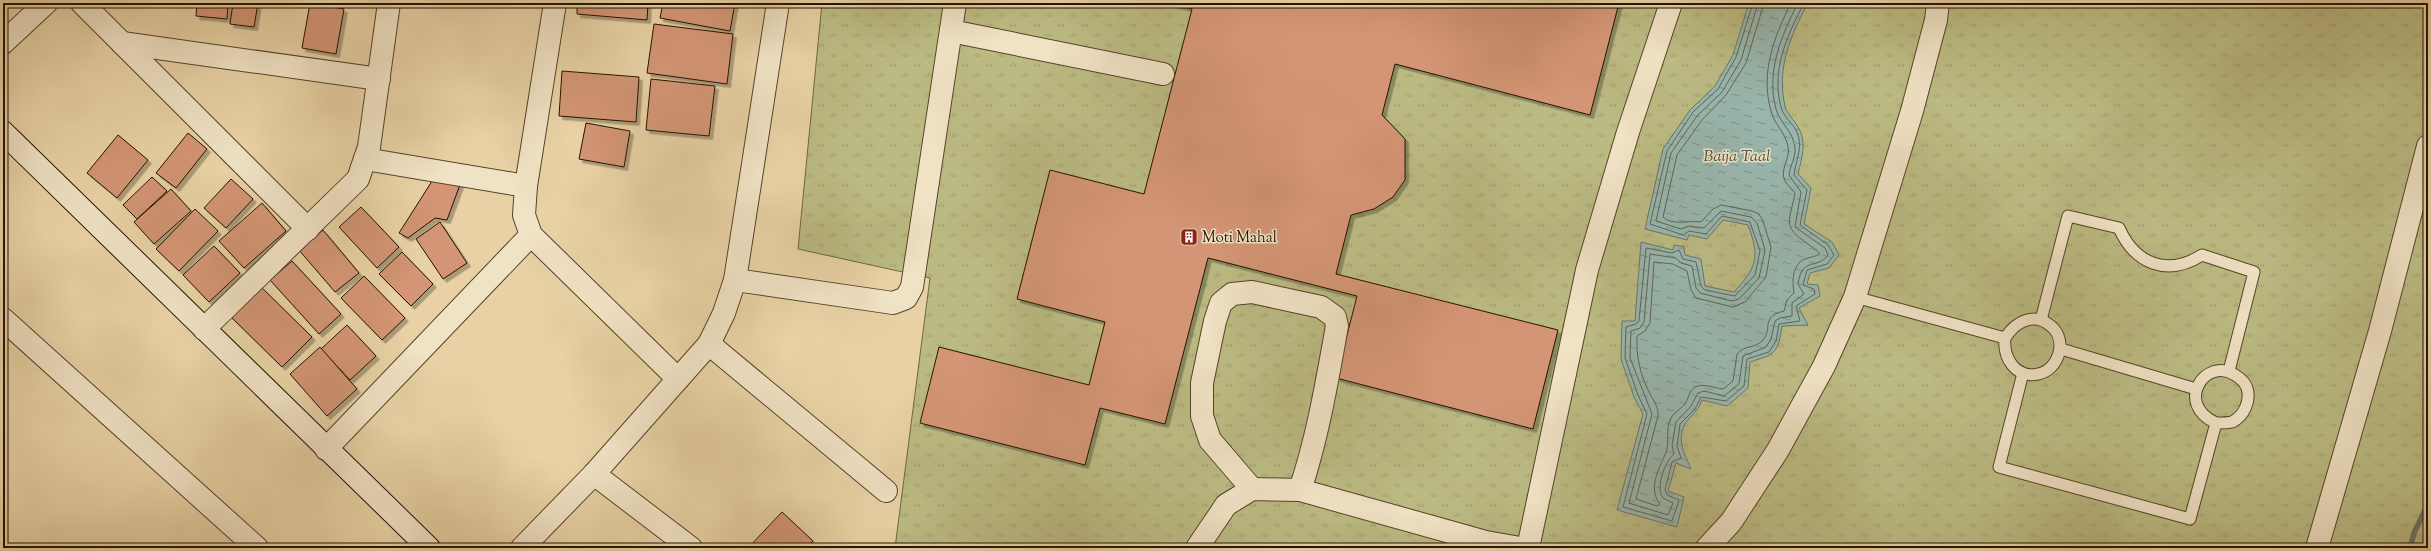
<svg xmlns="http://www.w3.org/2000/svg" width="2431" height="551" font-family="'Sorts Mill Goudy',serif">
	<defs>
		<pattern id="park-tufts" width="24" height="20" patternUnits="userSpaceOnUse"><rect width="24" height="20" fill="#bbba82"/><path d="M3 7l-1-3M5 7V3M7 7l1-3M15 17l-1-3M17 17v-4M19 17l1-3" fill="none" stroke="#a19f6e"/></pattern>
		<pattern id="water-ripples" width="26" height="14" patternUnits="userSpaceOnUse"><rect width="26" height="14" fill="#98b6ad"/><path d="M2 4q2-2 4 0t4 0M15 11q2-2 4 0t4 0" fill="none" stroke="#7c938a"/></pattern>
		<filter id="shadow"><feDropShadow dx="3.5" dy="3.5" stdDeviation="0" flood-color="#0004"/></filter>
	</defs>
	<rect width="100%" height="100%" fill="#e8d2a5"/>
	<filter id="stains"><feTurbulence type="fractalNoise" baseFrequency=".005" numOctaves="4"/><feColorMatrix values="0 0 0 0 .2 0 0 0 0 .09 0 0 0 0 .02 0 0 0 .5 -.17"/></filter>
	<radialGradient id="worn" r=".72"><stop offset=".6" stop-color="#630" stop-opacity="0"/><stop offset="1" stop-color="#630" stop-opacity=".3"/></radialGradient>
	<polygon fill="url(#park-tufts)" stroke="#706641" points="822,3 2428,3 2428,548 895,548 930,278 798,249"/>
	<path fill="url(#water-ripples)" stroke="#6a7568" d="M1749 3H1808C1791 35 1776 68 1785 106 1786 112 1793 119 1796 124 1808 140 1802 157 1798 174L1811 188 1804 224 1832 242 1839 255 1829 268 1810 273 1807 284 1818 285 1820 296 1799 308 1808 325 1782 326C1778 354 1775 354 1750 362L1748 388 1727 406 1702 400C1697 414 1688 417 1684 426 1677 441 1685 455 1691 469L1676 463 1668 491 1684 497 1677 527 1617 510 1643 414 1634 397 1621 359 1622 321H1635L1641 242 1673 250 1674 245 1684 247 1685 255 1701 259 1705 286 1734 292C1757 267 1760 257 1748 225L1723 220 1707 239 1689 235 1687 240 1645 229 1663 149 1690 110 1715 86 1733 55Z"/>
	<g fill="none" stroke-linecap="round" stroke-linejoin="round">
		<g stroke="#5e6456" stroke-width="1">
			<path d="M1753 3 1736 57 1718 89 1693 112 1667 151 1650 224 1683 235 1689 231 1706 234 1722 216 1750 222 1760 251 1755 275 1735 296 1705 290 1701 286 1696 262 1683 259 1679 250 1672 253 1646 248 1639 321 1636 324 1626 327 1625 358 1638 395 1647 414 1623 507 1672 521 1679 500 1667 495 1665 490 1672 462 1681 458 1677 446 1680 424 1695 409 1701 397 1726 401 1744 386 1747 359 1769 352 1776 341 1779 324 1800 321 1796 306 1815 294 1814 289 1803 285 1807 270 1827 264 1834 255 1828 245 1800 225 1807 190 1794 175C1796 159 1804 146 1796 130 1792 123 1783 116 1781 107 1771 70 1787 36 1804 3"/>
			<path d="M1758 3 1741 60 1722 92 1697 116 1671 153 1656 221 1681 229 1689 226 1704 228 1721 211 1751 217 1757 223 1765 250 1759 278 1739 299 1732 301 1700 293 1696 288 1692 266 1681 263 1676 258 1650 254 1644 322 1640 328 1631 331 1630 358 1652 414 1629 503 1668 515 1673 503 1663 498C1655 488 1665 461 1674 454L1672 445 1676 422 1691 406 1698 393 1704 391 1724 396 1739 384 1743 356 1766 347 1771 339 1775 321 1780 318 1792 316V303L1804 294 1798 284C1802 256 1817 270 1828 255L1825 248 1795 227 1801 192 1789 175C1790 166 1796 157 1795 148 1793 130 1780 124 1776 109 1766 72 1781 36 1798 3"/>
			<path d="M1764 3 1746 63 1726 95 1702 120 1677 155 1663 217C1672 226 1689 220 1701 222L1713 209 1721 205 1752 211 1759 214 1763 221 1771 247 1766 277 1745 302 1733 307 1696 298 1691 290 1687 271 1673 264 1654 262 1650 323 1645 331 1637 336C1636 356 1640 373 1648 390 1652 399 1659 406 1658 416L1636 499 1657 506 1660 504C1647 487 1660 468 1666 452 1670 442 1665 429 1671 418 1674 412 1682 409 1686 402 1689 397 1689 391 1695 387 1704 383 1714 388 1723 389L1733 381 1737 354C1744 345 1756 348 1762 341 1774 330 1759 317 1784 311L1787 300 1794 293C1792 282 1792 264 1805 259 1810 257 1815 257 1820 254 1817 250 1812 247 1808 244 1781 226 1790 221 1795 193 1792 189 1788 186 1785 181 1779 170 1791 158 1788 146 1785 132 1774 124 1771 111 1760 73 1774 37 1791 3"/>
		</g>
		<polyline stroke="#6a7568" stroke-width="5.5" points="2410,548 2414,533 2428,504"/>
	</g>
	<g fill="#d39574" stroke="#241300" filter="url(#shadow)">
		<polygon points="197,3 228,3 227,19 196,16"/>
		<polygon points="233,3 258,3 254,27 230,24"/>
		<polygon points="310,3 344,9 336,54 302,48"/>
		<polygon points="577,3 648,3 647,20 577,14"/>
		<polygon points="663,3 735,3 730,31 660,18"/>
		<polygon points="1167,3 1619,3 1590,115 1395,64 1382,115 1405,139 1405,180 1393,197 1374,209 1351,215 1336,274 1558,330 1533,429 1336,378 1357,296 1208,258 1165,424 1100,408 1085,465 920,423 939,347 1089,385 1105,322 1017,299 1050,170 1144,194 1192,9"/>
		<polygon points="654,24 733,34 727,84 647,73"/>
		<polygon points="562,71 639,77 636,122 559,116"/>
		<polygon points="651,79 715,86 709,136 646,130"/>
		<polygon points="586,123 630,131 624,167 579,159"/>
		<polygon points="188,133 207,149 176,188 156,173"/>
		<polygon points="118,135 148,160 117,198 87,173"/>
		<polygon points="152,177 167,191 137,219 123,205"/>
		<polygon points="434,178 461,182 447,220 435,218 408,238 399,233"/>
		<polygon points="231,179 253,199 226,228 204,208"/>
		<polygon points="171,189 191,211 154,244 134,222"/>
		<polygon points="262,203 286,231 244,268 219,241"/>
		<polygon points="361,207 399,247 377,268 339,227"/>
		<polygon points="195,209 218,231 179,271 156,249"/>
		<polygon points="440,222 467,263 443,279 416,239"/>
		<polygon points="323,230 359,273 335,292 299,250"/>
		<polygon points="214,246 240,273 209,302 183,275"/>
		<polygon points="402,252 433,284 411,306 379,274"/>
		<polygon points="292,261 341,314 319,334 270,280"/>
		<polygon points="364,276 405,318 382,340 341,298"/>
		<polygon points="260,286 312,337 282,367 229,315"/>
		<polygon points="347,325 376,356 350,380 321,349"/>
		<polygon points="320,347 357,389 327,416 290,374"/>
		<polygon points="782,512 813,541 807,548 748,548"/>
	</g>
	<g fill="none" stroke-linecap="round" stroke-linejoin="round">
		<defs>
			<g id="service">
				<path d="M1855 297 2005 338C2003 357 2015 379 2038 374 2059 370 2068 340 2051 326 2034 312 2016 321 2005 338"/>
				<path d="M2041 320 2068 216 2119 228C2135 264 2167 277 2202 255L2254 272 2229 371"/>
				<polyline points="2061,349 2196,389"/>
				<path d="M2023 373 1999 467 2190 519 2216 423C2174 404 2205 356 2235 375 2240 378 2245 382 2247 388 2251 401 2244 416 2232 422 2228 423 2221 423 2216 423"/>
			</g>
			<g id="minor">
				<polyline points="82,3 308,229"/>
				<polyline points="555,3 526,186 524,215 531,235 678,379"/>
				<polyline points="951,31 1163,74"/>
				<polyline points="3,43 46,3"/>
				<polyline points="122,43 379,79"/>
				<polyline points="365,159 526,186"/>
				<polyline points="735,280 893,303 906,298 912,287 955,3"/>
				<polyline points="3,319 257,548"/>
				<polyline points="204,329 358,179 369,147 389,3"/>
				<polyline points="709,344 886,491"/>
				<polyline points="326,449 531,235"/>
				<polyline points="594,474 691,548"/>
				<path d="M1252 489 1210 440 1202 416V383L1215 321 1221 303 1232 294 1252 292 1321 307 1335 317 1337 326C1327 381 1318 436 1300 490"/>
				<polyline points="522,548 594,474 709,344 724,313 735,280 778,3"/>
				<polyline points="1528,548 1587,270 1628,132 1671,3"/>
				<polyline points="2317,548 2380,331 2428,146"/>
			</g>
			<g id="tertiary">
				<polyline points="1197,548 1226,505 1252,489 1300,490 1486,542 1520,548"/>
				<polyline points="1707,548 1731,522 1778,450 1824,366 1855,297 1912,111 1936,20 1938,3"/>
			</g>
			<polyline id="secondary" points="3,132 429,548"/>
		</defs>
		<use href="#service" stroke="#554329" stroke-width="13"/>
		<use href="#minor" stroke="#554329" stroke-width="24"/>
		<use href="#tertiary" stroke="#554329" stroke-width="24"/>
		<use href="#secondary" stroke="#241300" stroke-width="24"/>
		<use href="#service" stroke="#f0e2c4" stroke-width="11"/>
		<use href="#minor" stroke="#f0e2c4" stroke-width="22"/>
		<use href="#tertiary" stroke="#f0e2c4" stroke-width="22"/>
		<use href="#secondary" stroke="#f0e2c4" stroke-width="22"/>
	</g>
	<defs>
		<symbol id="building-square" viewBox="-11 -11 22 22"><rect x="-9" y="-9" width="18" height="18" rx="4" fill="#8f2418" stroke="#f0e2c4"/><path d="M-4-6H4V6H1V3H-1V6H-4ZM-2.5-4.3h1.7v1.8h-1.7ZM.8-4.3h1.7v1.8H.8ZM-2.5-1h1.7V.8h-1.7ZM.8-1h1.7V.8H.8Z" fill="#fff"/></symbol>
	</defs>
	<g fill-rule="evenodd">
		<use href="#building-square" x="1179" y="227" width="20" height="20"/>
	</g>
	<g text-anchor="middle" stroke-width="3" stroke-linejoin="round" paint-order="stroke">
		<g font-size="15" fill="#241300" stroke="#f0e2c4" text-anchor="start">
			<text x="1202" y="242">Moti Mahal</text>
		</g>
		<g font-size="16" font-style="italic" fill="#4d4c3d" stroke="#f0e2c4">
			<text x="1737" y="161">Baija Taal</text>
		</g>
	</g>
	<rect width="2431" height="551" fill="none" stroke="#e8d2a5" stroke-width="16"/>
	<rect x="4" y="4" width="2423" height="543" fill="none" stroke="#241300" stroke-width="2"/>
	<rect x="8" y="8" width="2415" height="535" fill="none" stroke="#241300"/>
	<rect width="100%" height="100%" filter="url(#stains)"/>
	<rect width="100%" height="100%" fill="url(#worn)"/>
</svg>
